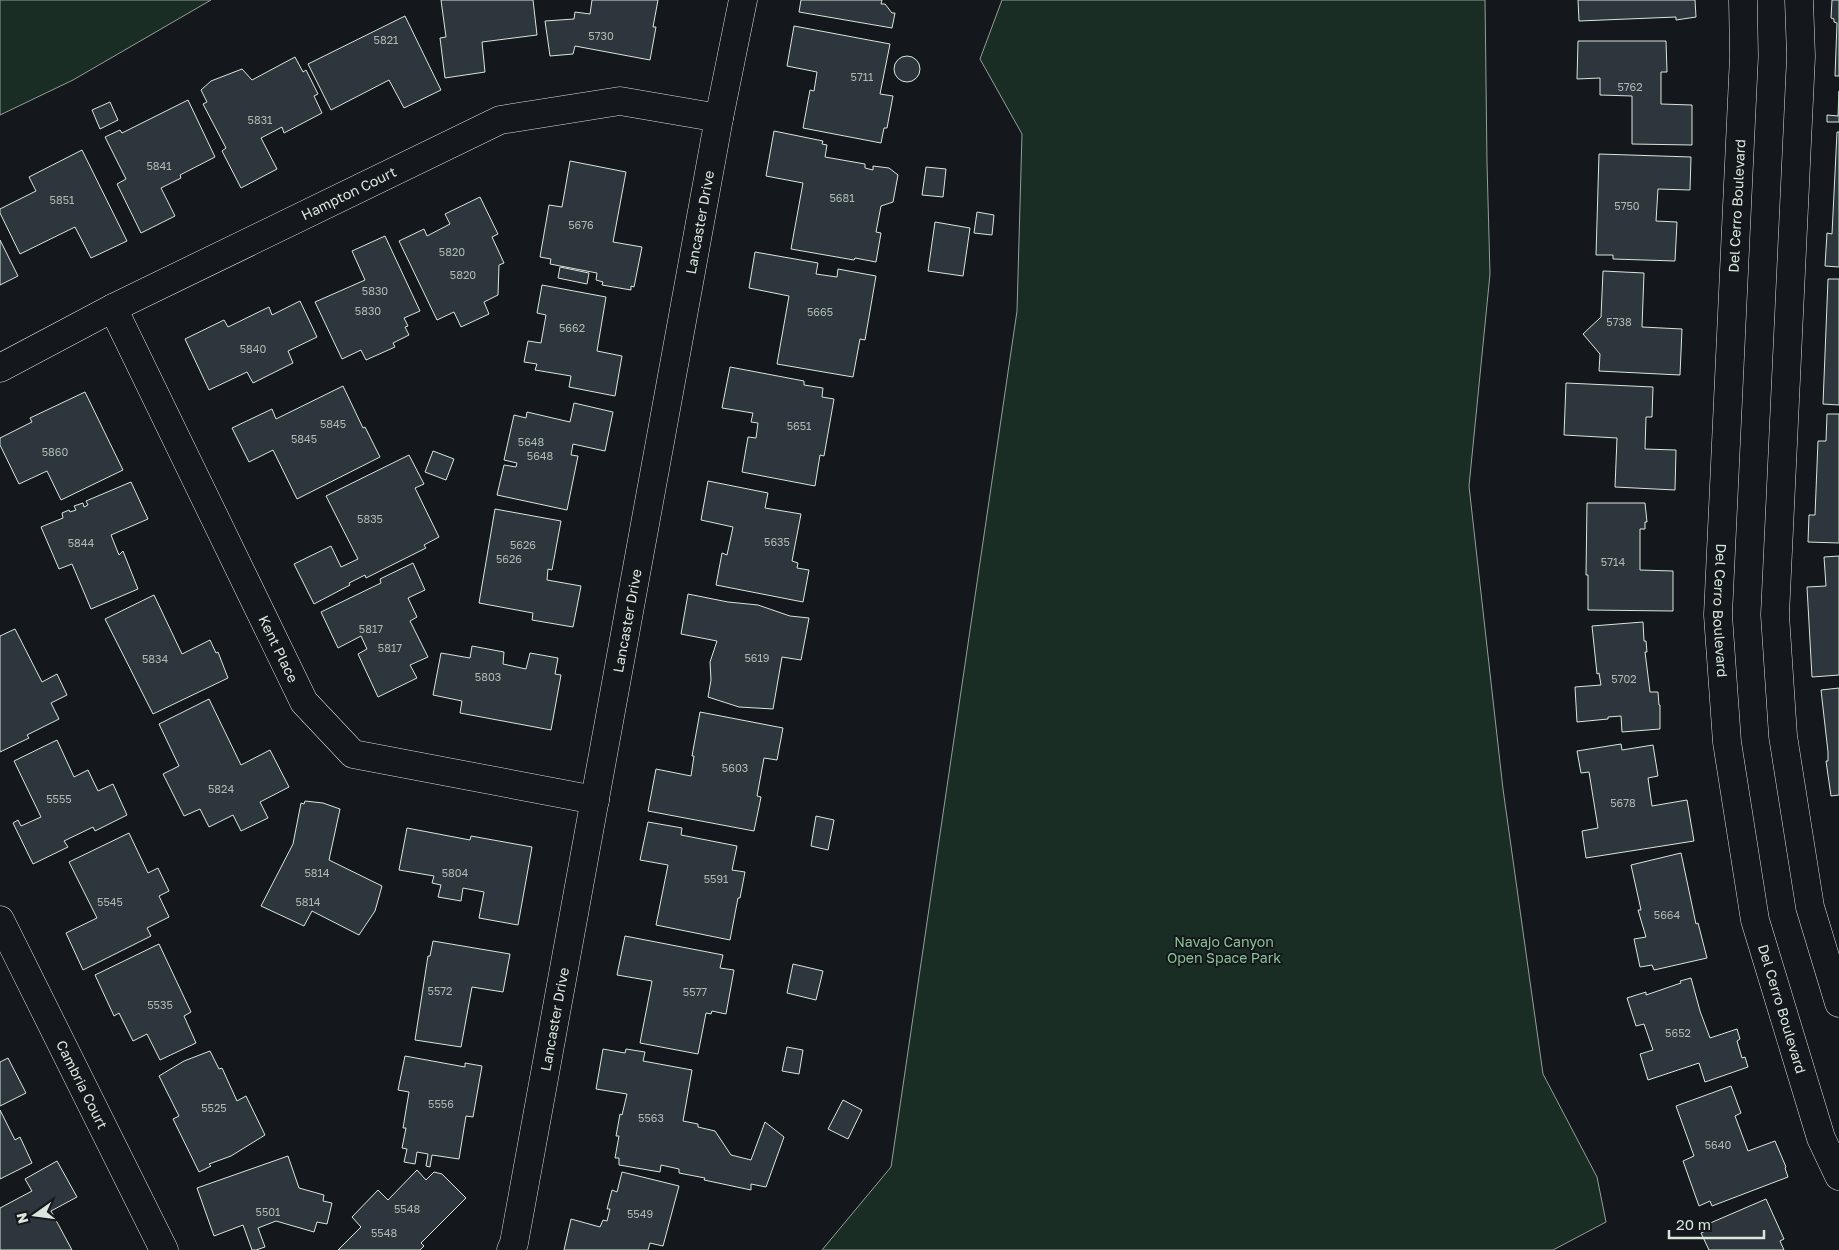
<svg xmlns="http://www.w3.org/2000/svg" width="1839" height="1250" font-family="'Golos Text',sans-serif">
	<rect width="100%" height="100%" fill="#14181c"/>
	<g fill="#1a2d24" stroke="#939e99">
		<polygon points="0,0 211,0 73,80 0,115"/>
		<polygon points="1002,0 1485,0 1487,163 1490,274 1469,486 1503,789 1543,1074 1597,1177 1606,1222 1553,1250 822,1250 891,1167 1017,311 1022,134 980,59"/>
	</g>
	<g fill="#2c363c" stroke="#d8e6dc">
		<polygon points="441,0 533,0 537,35 482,42 485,72 445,78 440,38 446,37"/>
		<polygon points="592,0 658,0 653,27 656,27 650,60 575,46 573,54 550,56 545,21 574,19 575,12 590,14"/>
		<polygon points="801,0 882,0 881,4 885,4 892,13 895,13 892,28 799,12"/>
		<polygon points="1578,0 1695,0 1696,17 1676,20 1676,17 1579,21"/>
		<polygon points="1832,0 1839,0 1839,76 1835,76 1837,23 1834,22 1834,19 1831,18"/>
		<polygon points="405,16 441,90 404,108 389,80 331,110 308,64"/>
		<polygon points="794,26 890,44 880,94 893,96 887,128 884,128 881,143 803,128 810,90 814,91 817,72 787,66"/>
		<polygon points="1578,41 1666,41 1667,72 1661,72 1661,104 1692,105 1692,145 1632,144 1632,96 1600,95 1600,78 1577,79"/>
		<circle cx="907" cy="69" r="13"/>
		<polygon points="295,57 303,72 306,70 318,94 314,96 322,113 284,133 282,127 261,138 277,169 241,188 222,151 226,148 203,104 207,102 201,90 211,81 242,69 252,80"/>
		<polygon points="1839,91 1839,122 1827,122 1827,115 1838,116"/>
		<polygon points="188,100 215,157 180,175 181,178 161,188 175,216 141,233 117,184 126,179 105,137 120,130 122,133"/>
		<polygon points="110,102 118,120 100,129 92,110"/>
		<polygon points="774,131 823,141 822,144 827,145 825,157 865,164 865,168 873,170 873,166 889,168 898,175 893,202 881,206 876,232 881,233 876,262 855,258 854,260 791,249 803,183 766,176"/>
		<polygon points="1837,132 1839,132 1839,267 1825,266 1827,233 1832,234"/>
		<polygon points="82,150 127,241 91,258 75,227 20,254 0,213 0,209 36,191 29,177"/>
		<polygon points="1599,154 1691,157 1690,190 1658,189 1656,221 1677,222 1675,261 1613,259 1613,255 1596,255"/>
		<polygon points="570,161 626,172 613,242 642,247 634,287 631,286 631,290 602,285 603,282 596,280 597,273 550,264 551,259 540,257 549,205 562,207"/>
		<polygon points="926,167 946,169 943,197 922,195"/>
		<polygon points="480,197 498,234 492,237 504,263 499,265 498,295 484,302 489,314 461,327 454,312 437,320 399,241 424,229 427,236 450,224 445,214"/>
		<polygon points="977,212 994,215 992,235 974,233"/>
		<polygon points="935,222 970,228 963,276 928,271"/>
		<polygon points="385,236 420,311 404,318 408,326 405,327 409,335 393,343 395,347 366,360 361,350 342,359 315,302 365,280 352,251"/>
		<polygon points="0,240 18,276 0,285"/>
		<polygon points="755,252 818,263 816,274 837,277 838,269 876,276 865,340 860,339 853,377 777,364 789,296 749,288"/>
		<polygon points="560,267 589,273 587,284 558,278"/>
		<polygon points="1603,271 1644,273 1642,327 1682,329 1680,375 1599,371 1600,354 1583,334 1601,317"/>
		<polygon points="1828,279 1839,279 1839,405 1823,404"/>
		<polygon points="542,285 606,297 597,351 622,356 615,396 569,387 571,376 535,370 537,364 524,362 528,341 541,343 546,315 537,313"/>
		<polygon points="300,301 317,337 288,351 293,363 253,383 247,372 209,390 185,339 224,320 228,327 269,307 272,315"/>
		<polygon points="730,367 804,381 804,385 823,388 822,397 834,399 824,456 820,455 815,486 742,472 748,437 756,438 758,423 751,422 753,413 722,408"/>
		<polygon points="1566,383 1653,387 1652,417 1646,417 1645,449 1676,450 1675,490 1615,487 1617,438 1564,435"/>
		<polygon points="343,386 363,428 365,427 380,457 297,499 273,450 249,462 232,428 272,409 276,419"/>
		<polygon points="85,392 123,470 61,500 47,471 19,484 0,445 0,438 32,422 30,418"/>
		<polygon points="574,403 613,412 605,451 573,444 571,455 578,456 567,510 497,495 504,465 516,467 517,463 504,460 514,415 526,418 527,412 570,422"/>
		<polygon points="1827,414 1839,414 1839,543 1808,542 1809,515 1815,515 1818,441 1826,441"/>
		<polygon points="433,451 454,459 446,480 425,472"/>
		<polygon points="409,455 424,484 415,488 439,537 424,545 426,548 366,578 365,575 349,583 350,585 314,604 294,564 331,546 341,567 358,559 326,496"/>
		<polygon points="708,481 768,493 765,508 801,514 792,561 798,563 797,568 809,570 803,602 716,585 722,553 727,555 733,527 701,520"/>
		<polygon points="131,482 148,519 111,535 119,555 123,551 138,589 91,609 72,564 59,569 41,527 63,518 62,513 69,510 70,512 76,510 74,506 83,503 84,507 88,505 86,501"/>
		<polygon points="1587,503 1645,503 1647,522 1645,522 1645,529 1640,529 1640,570 1673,571 1673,611 1588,610 1588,575 1586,575"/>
		<polygon points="495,509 561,521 552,570 548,569 547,580 581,586 573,627 532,620 533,613 479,603"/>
		<polygon points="1839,556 1839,675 1812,677 1807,587 1826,586 1824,557"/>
		<polygon points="413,563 425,590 408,598 417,617 410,621 428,657 410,665 417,678 378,697 358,654 367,649 361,636 338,648 321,612 381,583 380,579"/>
		<polygon points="688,594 728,602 758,605 790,616 809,618 801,660 782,657 773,709 739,707 708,697 711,680 710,662 717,641 681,634"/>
		<polygon points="154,595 182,654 210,640 216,653 218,652 228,678 153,714 105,619"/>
		<polygon points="1643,622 1644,641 1646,641 1647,652 1645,652 1650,692 1658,692 1659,705 1660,705 1660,729 1622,732 1621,716 1608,717 1608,719 1577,722 1575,687 1601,685 1599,673 1597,674 1592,626"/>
		<polygon points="15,629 42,682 57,674 67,695 51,703 59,719 27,735 29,738 0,752 0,636"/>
		<polygon points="472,646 504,652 503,664 526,669 530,653 558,658 555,674 561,675 551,730 460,713 462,701 433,695 441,653 470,658"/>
		<polygon points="1839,688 1839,795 1831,796 1826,761 1828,761 1828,752 1821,690"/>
		<polygon points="209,699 241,765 270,750 289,787 260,802 268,818 241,831 233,815 209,827 200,809 184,816 163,774 179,766 159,724"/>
		<polygon points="700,712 783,728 777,760 764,758 757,796 761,797 754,831 648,811 656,769 691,776 694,756 692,756"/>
		<polygon points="57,740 74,777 88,770 98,791 113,784 127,815 95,831 93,827 64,841 68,847 33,864 13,823 18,820 21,826 41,817 14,761"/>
		<polygon points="1621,744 1622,750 1653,745 1658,776 1648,778 1652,806 1687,800 1694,841 1586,858 1582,831 1598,828 1589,772 1581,773 1577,751"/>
		<polygon points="305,801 323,803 340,809 329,860 382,886 375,911 359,935 312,911 304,926 261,906 293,844 301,803 304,804"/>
		<polygon points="816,816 834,820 828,850 811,846"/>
		<polygon points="648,822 682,828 681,835 737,846 732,870 745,872 740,898 738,898 730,940 656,925 668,865 640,860"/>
		<polygon points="407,828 470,840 471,836 532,847 518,925 479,918 484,892 463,888 461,901 438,897 441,885 432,883 434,876 399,870"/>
		<polygon points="129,833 148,873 158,868 169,891 159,896 169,917 147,928 151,936 83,970 66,933 97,918 69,862"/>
		<polygon points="1681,853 1696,924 1698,923 1707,958 1654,970 1652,965 1640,967 1634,939 1646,937 1638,910 1641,910 1631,865"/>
		<polygon points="625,936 723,955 720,968 734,970 726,1014 712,1011 711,1014 706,1013 698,1054 640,1043 652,981 617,975"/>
		<polygon points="433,941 510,954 503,992 472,987 461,1047 415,1040 428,956 430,956"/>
		<polygon points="159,944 191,1012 184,1016 196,1043 160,1060 147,1034 133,1041 119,1013 114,1016 95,975"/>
		<polygon points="793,964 823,971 816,1000 787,993"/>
		<polygon points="1691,978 1700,1011 1710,1038 1737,1029 1740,1039 1737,1041 1742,1058 1745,1057 1748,1067 1705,1082 1699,1063 1648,1080 1640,1054 1653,1050 1644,1024 1636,1026 1627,998 1646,992 1646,995 1681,983 1680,981"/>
		<polygon points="787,1047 803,1050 799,1074 782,1071"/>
		<polygon points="603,1049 625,1053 626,1049 645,1052 643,1061 692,1070 683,1121 698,1124 698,1127 715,1131 731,1155 751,1160 765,1122 784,1137 766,1187 751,1184 751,1190 704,1180 705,1178 679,1173 679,1169 661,1165 660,1172 619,1165 619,1158 615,1158 619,1136 616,1136 620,1114 622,1115 627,1094 596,1089"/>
		<polygon points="210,1051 219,1069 222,1068 237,1101 246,1096 265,1135 231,1156 209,1164 211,1166 199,1172 173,1119 179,1116 159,1076 184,1061"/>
		<polygon points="405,1056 465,1067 465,1063 482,1066 473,1117 466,1116 459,1159 432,1155 430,1167 426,1166 428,1154 417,1152 415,1164 404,1162 407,1149 402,1148 406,1128 403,1128 409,1092 398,1090"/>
		<polygon points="8,1058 26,1093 0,1106 0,1062"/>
		<polygon points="1731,1086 1741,1113 1735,1116 1748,1151 1775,1141 1786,1167 1785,1168 1788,1177 1712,1206 1710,1201 1699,1206 1683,1161 1694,1156 1676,1106"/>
		<polygon points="843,1100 862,1110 848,1139 828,1129"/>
		<polygon points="0,1110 15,1140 20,1137 32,1163 0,1179"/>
		<polygon points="288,1156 299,1188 324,1195 323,1201 332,1203 327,1224 317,1222 314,1232 276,1221 258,1228 265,1247 256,1250 252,1250 243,1225 214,1236 197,1188"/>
		<polygon points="57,1161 77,1197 51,1211 72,1250 0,1250 0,1208 32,1191 25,1179"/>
		<polygon points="417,1170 426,1180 434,1172 442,1174 466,1198 421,1243 424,1246 420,1250 338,1250 361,1227 352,1217 378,1190 388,1200"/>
		<polygon points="622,1172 679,1186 663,1246 650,1243 648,1250 564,1250 571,1219 600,1227 603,1220 607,1221 610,1209 607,1209 612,1190 617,1192"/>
		<polygon points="1766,1199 1784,1239 1780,1241 1784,1250 1709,1250 1701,1233 1710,1229 1708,1224"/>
	</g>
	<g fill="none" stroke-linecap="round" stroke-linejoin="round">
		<defs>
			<g id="minor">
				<path id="s1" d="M113 308 304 702 353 754 595 800"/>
				<path id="s2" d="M0 368 113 308 500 120 620 101 719 118"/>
				<path id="s3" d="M0 920 164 1250"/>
				<path id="s4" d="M511 1250 514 1243 719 118 743 0"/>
			</g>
			<g id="tertiary">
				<path id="s5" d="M1743 0 1744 56 1718 615 1727 742 1755 920 1821 1138 1839 1176"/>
				<polyline points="1799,0 1801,56 1775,615 1783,736 1810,907 1839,1003"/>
			</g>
		</defs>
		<use href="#minor" stroke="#d8e6dc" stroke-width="29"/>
		<use href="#tertiary" stroke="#d8e6dc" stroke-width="29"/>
		<use href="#minor" stroke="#14181c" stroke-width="28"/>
		<use href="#tertiary" stroke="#14181c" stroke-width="28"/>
	</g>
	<g text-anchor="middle" stroke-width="4" stroke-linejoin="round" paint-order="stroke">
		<g font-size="11" fill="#adbab4">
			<text x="601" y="40">5730</text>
			<text x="386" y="44">5821</text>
			<text x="862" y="81">5711</text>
			<text x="1630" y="91">5762</text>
			<text x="260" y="124">5831</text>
			<text x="159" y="170">5841</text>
			<text x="842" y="202">5681</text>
			<text x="62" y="204">5851</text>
			<text x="1627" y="210">5750</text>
			<text x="581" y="229">5676</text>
			<text x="452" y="256">5820</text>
			<text x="463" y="279">5820</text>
			<text x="375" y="295">5830</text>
			<text x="368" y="315">5830</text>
			<text x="820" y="316">5665</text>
			<text x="1619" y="326">5738</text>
			<text x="572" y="332">5662</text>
			<text x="253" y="353">5840</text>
			<text x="333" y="428">5845</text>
			<text x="799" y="430">5651</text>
			<text x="304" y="443">5845</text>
			<text x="531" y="446">5648</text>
			<text x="55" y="456">5860</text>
			<text x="540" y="460">5648</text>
			<text x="370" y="523">5835</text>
			<text x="777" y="546">5635</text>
			<text x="81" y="547">5844</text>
			<text x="523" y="549">5626</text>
			<text x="509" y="563">5626</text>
			<text x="1613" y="566">5714</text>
			<text x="371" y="633">5817</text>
			<text x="390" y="652">5817</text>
			<text x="757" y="662">5619</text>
			<text x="155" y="663">5834</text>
			<text x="488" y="681">5803</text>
			<text x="1624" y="683">5702</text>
			<text x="735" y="772">5603</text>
			<text x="221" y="793">5824</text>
			<text x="59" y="803">5555</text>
			<text x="1623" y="807">5678</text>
			<text x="317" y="877">5814</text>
			<text x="455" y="877">5804</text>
			<text x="716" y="883">5591</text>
			<text x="110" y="906">5545</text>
			<text x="308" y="906">5814</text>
			<text x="1667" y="919">5664</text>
			<text x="440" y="995">5572</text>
			<text x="695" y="996">5577</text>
			<text x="160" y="1009">5535</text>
			<text x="1678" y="1037">5652</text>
			<text x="441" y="1108">5556</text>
			<text x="214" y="1112">5525</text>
			<text x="651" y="1122">5563</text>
			<text x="1718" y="1149">5640</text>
			<text x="407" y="1213">5548</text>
			<text x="268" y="1216">5501</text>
			<text x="640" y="1218">5549</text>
			<text x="384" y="1237">5548</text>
		</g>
		<g font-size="14" fill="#d8e6dc" stroke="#14181c">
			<text dy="5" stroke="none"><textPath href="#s2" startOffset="390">Hampton Court</textPath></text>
			<text transform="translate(1737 206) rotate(-87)" y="5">Del Cerro Boulevard</text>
			<text dy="5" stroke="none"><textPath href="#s4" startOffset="1045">Lancaster Drive</textPath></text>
			<text dy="5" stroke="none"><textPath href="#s5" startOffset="611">Del Cerro Boulevard</textPath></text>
			<text dy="5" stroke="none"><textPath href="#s4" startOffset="640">Lancaster Drive</textPath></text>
			<text dy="5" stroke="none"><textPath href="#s1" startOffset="379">Kent Place</textPath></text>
			<text dy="5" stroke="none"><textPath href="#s5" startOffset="1016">Del Cerro Boulevard</textPath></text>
			<text dy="5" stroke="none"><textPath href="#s4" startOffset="235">Lancaster Drive</textPath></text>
			<text dy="5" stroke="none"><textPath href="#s3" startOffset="184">Cambria Court</textPath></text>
		</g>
		<g font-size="14" fill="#8ac095" stroke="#14181c">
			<text x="1224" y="947">Navajo Canyon<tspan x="1224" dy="16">Open Space Park</tspan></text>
		</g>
	</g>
	<g transform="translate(35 1215) rotate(256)" stroke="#14181c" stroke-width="4" paint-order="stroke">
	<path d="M0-4L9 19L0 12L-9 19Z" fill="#d8e6dc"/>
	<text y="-8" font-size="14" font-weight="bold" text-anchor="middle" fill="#d8e6dc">N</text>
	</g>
	<path d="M1669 1230v8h95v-8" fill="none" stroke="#d8e6dc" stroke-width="2.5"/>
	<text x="1676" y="1230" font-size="15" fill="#d8e6dc" stroke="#14181c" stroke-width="4" paint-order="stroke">20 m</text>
</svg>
